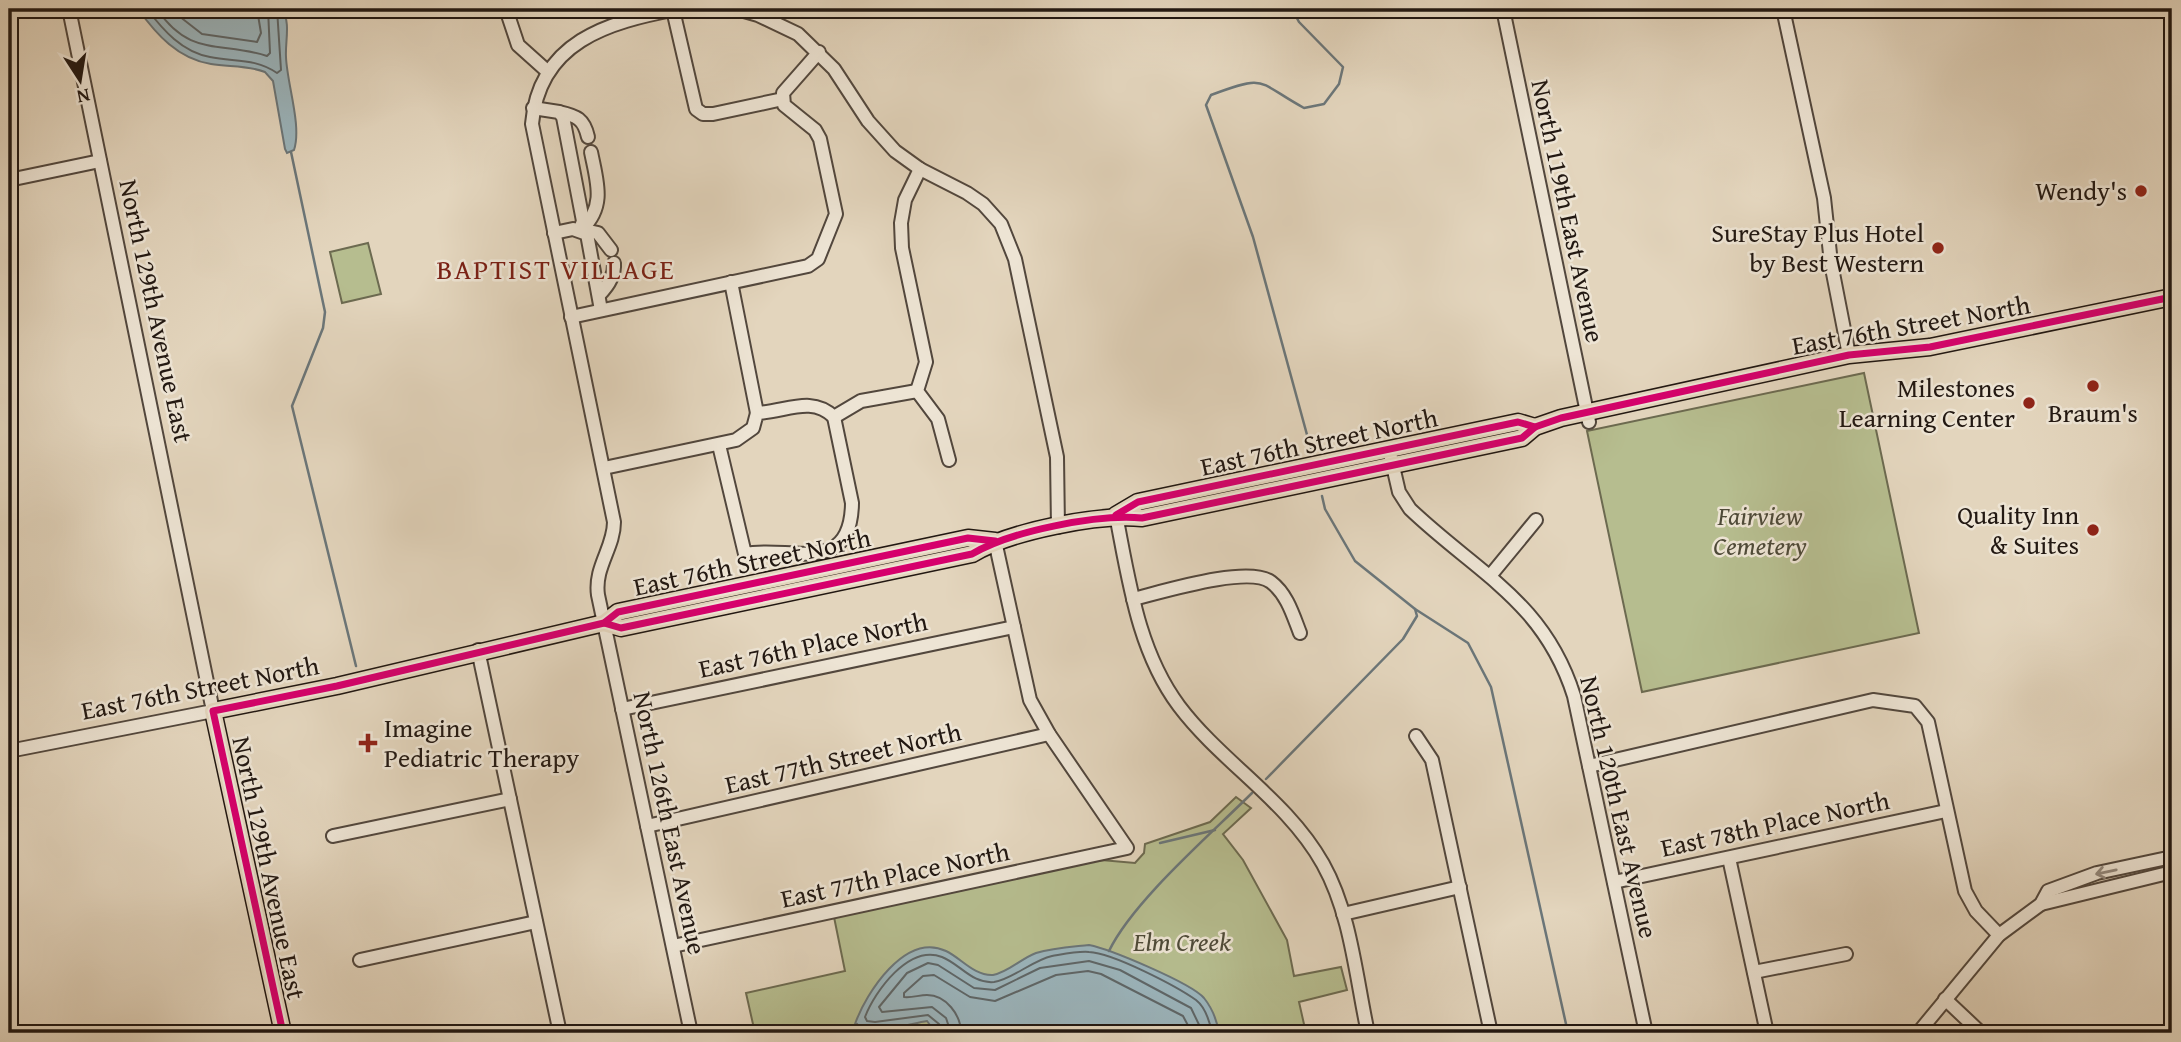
<svg xmlns="http://www.w3.org/2000/svg" width="2181" height="1042" font-family="'Gentium Book Plus',serif">
	<rect width="100%" height="100%" fill="#e3d5bd"/>
	<filter id="stains"><feTurbulence type="fractalNoise" baseFrequency=".00286" numOctaves="4"/><feColorMatrix values="0 0 0 0 .2 0 0 0 0 .09 0 0 0 0 .02 0 0 0 .5 -.17"/></filter>
	<radialGradient id="worn" r=".72"><stop offset=".6" stop-color="#630" stop-opacity="0"/><stop offset="1" stop-color="#630" stop-opacity=".3"/></radialGradient>
	<g fill="#b6bd8f" stroke="#6c6a50" stroke-width="2">
		<polygon points="368,243 381,294 342,303 330,252"/>
		<polygon points="1864,373 1919,633 1642,692 1587,431"/>
		<polygon points="1236,797 1251,808 1223,834 1243,860 1287,940 1294,976 1341,967 1347,990 1299,1002 1306,1033 755,1033 746,993 845,971 834,917 1101,860 1135,863 1144,853 1145,844 1210,822"/>
	</g>
	<g fill="#9bb5bd" stroke="#6b7679" stroke-width="2">
		<path d="M138 9H282C291 23 285 41 286 57 287 84 302 126 294 150L287 153 285 149 273 81 265 72C247 65 229 67 211 64 178 59 156 34 138 9Z"/>
		<path d="M1089 945C1110 949 1191 983 1204 998 1212 1008 1217 1021 1219 1033H936L927 1021C908 1024 871 1037 855 1024 866 993 905 932 946 951 961 958 974 976 993 975 1007 973 1022 958 1036 953 1053 948 1071 947 1089 945Z"/>
	</g>
	<g fill="none" stroke-linecap="round" stroke-linejoin="round">
		<g stroke="#5e6668" stroke-width="2">
			<path d="M147 9C163 30 182 52 210 57 235 62 255 58 277 73L281 70 277 9"/>
			<path d="M157 9C190 58 221 41 267 56L270 53 268 9"/>
			<polyline points="170,9 202,34 257,42 261,33 257,9"/>
			<path d="M942 1033 939 1024 928 1015 875 1022 867 1021 865 1017C875 991 909 944 942 957 960 964 972 984 994 982 1011 980 1033 960 1052 956 1064 954 1078 951 1089 952 1113 953 1176 986 1196 1000 1205 1007 1210 1023 1212 1033"/>
			<polyline points="951,1033 946,1018 932,1007 882,1012 879,1007 907,973 928,963 938,965 974,988 995,990 1040,968 1089,961 1120,970 1191,1008 1203,1033"/>
			<path d="M961 1033C961 1015 946 995 927 995 919 995 912 998 904 997V993L923 976 934 975 970 997 995 1001 1056 975 1088 971 1101 974 1183 1016 1192 1033"/>
		</g>
		<g stroke="#6b7679" stroke-width="2.5">
			<path d="M1292 9 1299 22 1343 67 1339 84 1324 104 1304 108C1255 81 1268 74 1211 95L1206 105 1253 237 1312 453"/>
			<polyline points="291,152 325,312 323,328 292,406 356,666"/>
			<polyline points="1322,496 1325,509 1355,561 1415,609 1468,643 1491,687 1568,1033"/>
			<polyline points="1266,779 1403,639 1417,616 1415,609"/>
			<polyline points="1160,843 1215,830"/>
			<path d="M1109 951C1133 901 1211 834 1252 793"/>
			<polyline points="847,1033 857,1024"/>
		</g>
		<defs>
			<g id="minor">
				<polyline points="506,9 518,45 547,71"/>
				<path d="M678 9C607 22 539 42 532 124L614 522C614 548 594 567 598 595L691 1033"/>
				<polyline points="737,9 758,15 798,34 834,69 868,121 895,151 920,169 967,193 983,204 1001,224 1015,259 1057,457 1058,527"/>
				<polyline points="1503,9 1589,422"/>
				<polyline points="1783,9 1824,198 1831,263 1849,355"/>
				<polyline points="673,10 696,109 703,114 713,114 783,99"/>
				<polyline points="533,108 559,112 563,117 583,221 580,229 598,233 611,250"/>
				<path d="M559 112C577 116 584 119 588 137"/>
				<polyline points="920,169 905,200 901,223 902,248 926,362 917,391 938,419 949,460"/>
				<polyline points="9,180 100,161"/>
				<path d="M582 229C606 206 597 182 591 152"/>
				<polyline points="554,233 573,229 587,234 601,310"/>
				<polyline points="731,282 757,413"/>
				<path d="M599 295C608 286 615 276 614 263"/>
				<polyline points="571,317 808,266 818,259 836,214 820,139 815,130 784,105 783,93 819,52"/>
				<path d="M719 445 745 554C789 545 851 578 852 503L834 417"/>
				<path d="M1389 449 1399 492 1410 509C1477 573 1544 601 1574 696L1646 1033"/>
				<path d="M604 468 736 440 753 428 757 413C786 412 811 395 834 417L861 401 917 391"/>
				<path d="M1116 515C1129 581 1138 651 1179 706 1222 763 1287 800 1323 864 1351 914 1356 978 1368 1033"/>
				<polyline points="1490,576 1536,520"/>
				<path d="M1133 599C1162 592 1248 565 1271 582 1287 594 1293 615 1300 633"/>
				<polyline points="478,650 560,1033"/>
				<polyline points="622,709 1014,627"/>
				<polyline points="1416,736 1432,760 1491,1033"/>
				<polyline points="9,751 213,711 69,9"/>
				<polyline points="1589,766 1873,700 1915,706 1928,722 1965,891 1976,911 1999,935"/>
				<polyline points="647,826 1049,734"/>
				<polyline points="333,836 510,799"/>
				<polyline points="1729,858 1767,1033"/>
				<polyline points="1614,882 1946,811"/>
				<polyline points="2041,904 2172,872"/>
				<polyline points="1343,914 1460,887"/>
				<polyline points="673,946 1127,848 1049,734 1030,700 995,541"/>
				<polyline points="360,960 536,922"/>
				<polyline points="1754,972 1846,954"/>
				<polyline points="1945,999 1981,1033"/>
				<polyline points="1918,1033 1999,935 2041,904 2048,891 2097,873 2172,857"/>
			</g>
			<g id="major">
				<polyline points="1116,515 1138,502 1518,422 1535,427"/>
				<path d="M604 623 621 628 972 554C1011 531 1097 514 1142 518L1522 438 1535 427 1561 418 1849 355 1930 347 2172 297"/>
				<polyline points="283,1033 213,711 337,686 604,623 618,612 968,538 995,541"/>
			</g>
		</defs>
		<use href="#minor" stroke="#52473d" stroke-width="16"/>
		<use href="#major" stroke="#221812" stroke-width="19"/>
		<use href="#minor" stroke="#ede4d4" stroke-width="12"/>
		<use href="#major" stroke="#e3d5bd" stroke-width="16"/>
		<defs>
			<g id="cycleway">
				<polyline points="1116,515 1138,502 1518,422 1535,427"/>
				<path d="M604 623 621 628 972 554C1011 531 1097 514 1142 518L1522 438 1535 427 1561 418 1849 355 1930 347 2172 297"/>
				<polyline points="283,1033 213,711 337,686 604,623 618,612 968,538 995,541"/>
			</g>
		</defs>
		<use href="#cycleway" stroke="#ede4d4" stroke-width="11"/>
		<use href="#cycleway" stroke="#d6006c" stroke-width="7"/>
	</g>
	<defs><path id="oneway-shaft" d="M-6 0H5M1.5-3L5.5 0L1.5 3" fill="none" stroke-width="1.6" stroke-linecap="round" stroke-linejoin="round" transform="scale(1.75)"/></defs>
	<use stroke="#92887d" href="#oneway-shaft" transform="translate(2106 872) rotate(168)"/>
	<g fill="#8f2418" stroke="#ede4d4" stroke-width="2.5">
		<circle cx="2141" cy="191" r="7"/>
		<circle cx="1938" cy="248" r="7"/>
		<circle cx="2093" cy="386" r="7"/>
		<circle cx="2029" cy="403" r="7"/>
		<circle cx="2093" cy="530" r="7"/>
		<path d="M364.5 732.5h7v7h7v7h-7v7h-7v-7h-7v-7h7z"/>
	</g>
	<g text-anchor="middle" stroke-width="5" stroke-linejoin="round" paint-order="stroke">
		<g font-size="26" fill="#221812" stroke="#ede4d4" text-anchor="end">
			<text x="2127" y="200">Wendy's</text>
			<text x="1924" y="242">SureStay Plus Hotel<tspan x="1924" dy="30">by Best Western</tspan></text>
			<text x="2015" y="397">Milestones<tspan x="2015" dy="30">Learning Center</tspan></text>
			<text x="2093" y="422" text-anchor="middle">Braum's</text>
			<text x="2079" y="524">Quality Inn<tspan x="2079" dy="30">&amp; Suites</tspan></text>
			<text x="384" y="737" text-anchor="start">Imagine<tspan x="384" dy="30">Pediatric Therapy</tspan></text>
		</g>
		<g font-size="26" fill="#221812" stroke="#ede4d4">
			<text transform="translate(1568 211) rotate(78)" y="9">North 119th East Avenue</text>
			<text transform="translate(156 311) rotate(78)" y="9">North 129th Avenue East</text>
			<text transform="translate(1911 325) rotate(-10)" y="9">East 76th Street North</text>
			<text transform="translate(1319 442) rotate(-12)" y="9">East 76th Street North</text>
			<text transform="translate(752 562) rotate(-12)" y="9">East 76th Street North</text>
			<text transform="translate(813 645) rotate(-12)" y="9">East 76th Place North</text>
			<text transform="translate(200 688) rotate(-11)" y="9">East 76th Street North</text>
			<text transform="translate(843 758) rotate(-13)" y="9">East 77th Street North</text>
			<text transform="translate(1619 807) rotate(77)" y="9">North 120th East Avenue</text>
			<text transform="translate(670 823) rotate(78)" y="9">North 126th East Avenue</text>
			<text transform="translate(1775 824) rotate(-12)" y="9">East 78th Place North</text>
			<text transform="translate(269 868) rotate(78)" y="9">North 129th Avenue East</text>
			<text transform="translate(895 875) rotate(-12)" y="9">East 77th Place North</text>
		</g>
		<g font-size="26" font-style="italic" fill="#4e4a38" stroke="#ede4d4">
			<text x="1760" y="525">Fairview<tspan x="1760" dy="30">Cemetery</tspan></text>
			<text x="1182" y="951">Elm Creek</text>
		</g>
		<g font-size="28" letter-spacing="2" fill="#7a1f14" stroke="#ede4d4">
			<text x="556" y="279">BAPTIST VILLAGE</text>
		</g>
	</g>
	<rect width="2181" height="1042" fill="none" stroke="#e3d5bd" stroke-width="35"/>
	<rect x="10" y="10" width="2160" height="1021" fill="none" stroke="#221812" stroke-width="3.5"/>
	<rect x="18" y="18" width="2146" height="1007" fill="none" stroke="#221812" stroke-width="2"/>
	<g transform="translate(80 80) rotate(168)" stroke="#ede4d4" stroke-width="5" paint-order="stroke">
	<path d="M0-5L12 26L0 18L-12 26Z" fill="#221812"/>
	<text y="-10" font-size="19" font-weight="bold" text-anchor="middle" fill="#221812">N</text>
	</g>
	<rect width="100%" height="100%" filter="url(#stains)"/>
	<rect width="100%" height="100%" fill="url(#worn)"/>
</svg>
